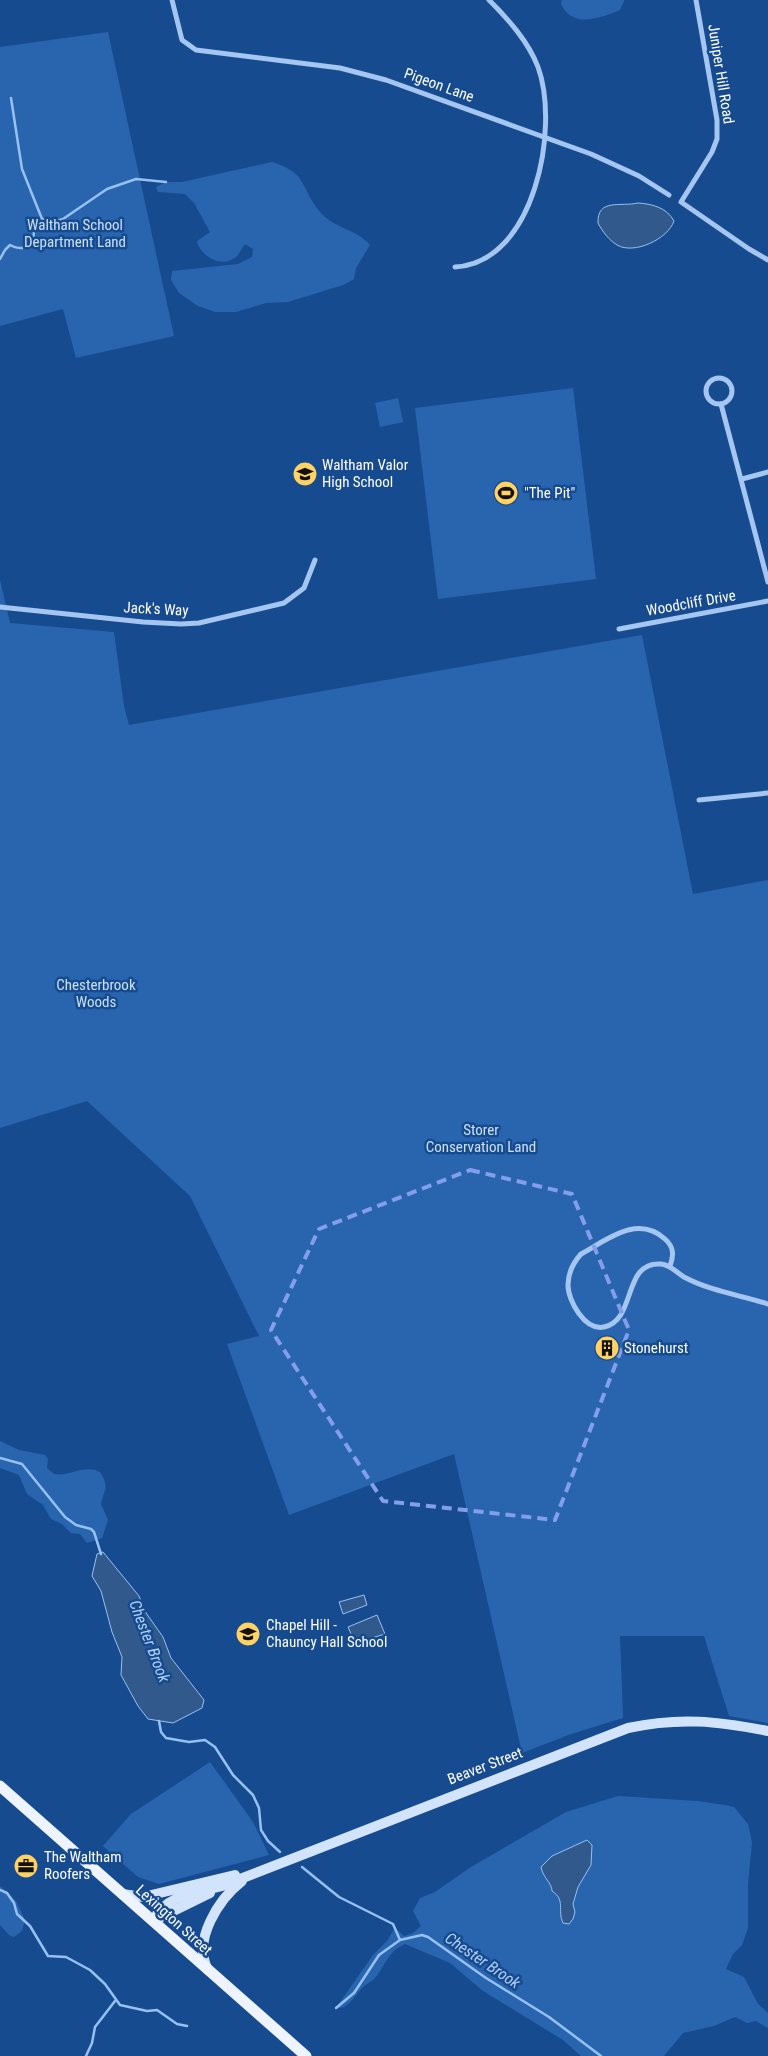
<svg xmlns="http://www.w3.org/2000/svg" width="768" height="2056" font-family="'Roboto Condensed',sans-serif">
	<rect width="100%" height="100%" fill="#174b90"/>
	<g fill="#2965af">
		<path d="M562 0H624V1L620 10C601 18 572 29 561 4Z"/>
		<polygon points="108,32 174,336 76,358 63,309 0,326 0,47"/>
		<path d="M272 162C310 174 299 188 321 213 334 228 358 230 370 245L356 268 354 279 343 285 288 302 266 303 236 312H215L198 306 179 293 171 280 172 271 238 264 252 257 253 249 245 244C241 248 240 254 236 257 222 269 200 256 197 241L210 232 194 203 185 194 158 192 156 187 166 182H182Z"/>
		<polygon points="573,388 596,579 438,599 415,408"/>
		<polygon points="398,398 403,422 380,427 375,403"/>
		<polygon points="0,580 10,623 114,632 124,706 129,725 642,635 693,894 768,880 768,1723 729,1716 704,1636 620,1636 623,1718 571,1734 522,1753 454,1454 289,1515 227,1344 259,1336 190,1196 87,1101 0,1128"/>
		<path d="M0 1441 19 1450 45 1455 48 1459 47 1468 54 1474C70 1477 84 1464 100 1472 110 1488 104 1489 101 1504L108 1520 102 1538 87 1543 80 1534 71 1533 62 1524 51 1519 43 1505 27 1494 19 1475 0 1468Z"/>
		<polygon points="210,1762 253,1822 269,1855 159,1884 138,1877 103,1846 131,1814"/>
		<path d="M618 1796 697 1801 725 1805 734 1807 748 1824 752 1842 748 1884V1928L742 1945 733 1954 726 1969 744 1977 758 2004 768 2013V2028L756 2021 747 2023 735 2017 714 2026 683 2033 664 2056H581L563 2040 483 1991 450 1963 405 1944C388 1951 385 1966 375 1978 371 1982 366 1984 362 1988 355 1995 348 2010 336 2008L373 1955 387 1941 394 1929H396L404 1936 413 1933 421 1926 413 1911 420 1898 435 1892 471 1867 566 1812Z"/>
		<polygon points="0,1886 16,1901 25,1920 22,1931 14,1937 9,1935 0,1925"/>
	</g>
	<g fill="#32598b" stroke="#97c1f2">
		<path d="M638 203C653 204 667 208 674 221 668 239 634 255 617 245 609 240 602 231 598 223 597 198 621 207 638 203Z"/>
		<polygon points="103,1552 139,1596 144,1610 163,1637 171,1658 204,1700 202,1708 173,1723 148,1719 138,1706 121,1675 122,1657 112,1632 101,1591 92,1576 97,1554"/>
		<polygon points="364,1595 367,1605 343,1614 339,1602"/>
		<polygon points="377,1615 385,1634 355,1643 348,1627"/>
		<path d="M587 1840 592 1845 591 1865 578 1887 573 1904 575 1912 573 1919 569 1924 563 1923C557 1910 566 1900 552 1891 552 1883 543 1878 541 1867L552 1856Z"/>
	</g>
	<g fill="none" stroke-linecap="round" stroke-linejoin="round">
		<g stroke="#97c1f2" stroke-width="2.5">
			<polyline points="11,98 22,169 42,219"/>
			<path d="M0 259 5 250 10 245C20 250 25 249 33 242L35 221 42 219 53 222 63 219 107 189 136 179 166 182"/>
			<polyline points="0,1458 22,1464 65,1517 76,1525 91,1529 94,1532 101,1554"/>
			<polyline points="159,1721 161,1732 166,1738 189,1742 205,1740 215,1747 233,1775 253,1795 259,1808 261,1830 268,1841 280,1852"/>
			<polyline points="302,1867 339,1897 393,1924 400,1940 422,1935 428,1937 486,1978 549,2017 601,2056"/>
			<polyline points="0,1890 7,1893 14,1903 17,1914 30,1926 48,1956 66,1957 90,1970 105,1984 120,2005 147,2011 157,2010 177,2024 187,2026"/>
			<polyline points="336,2008 354,1993 379,1955 400,1940"/>
			<polyline points="86,2056 92,2043 95,2027 115,2001"/>
		</g>
		<g stroke="#a4c6f0" stroke-width="5">
			<polyline points="172,0 182,40 196,50 340,68 386,80 591,154 639,176 669,195"/>
			<polyline points="696,0 717,120 717,139 712,152 681,202 749,249 768,260"/>
			<path d="M455 267C535 263 560 127 538 67 528 41 508 19 489 0"/>
			<circle cx="719" cy="391" r="13"/>
			<polyline points="721,404 768,582"/>
			<polyline points="742,479 768,472"/>
			<polyline points="0,607 143,622 181,624 199,623 284,603 304,588 315,560"/>
			<polyline points="619,629 768,601"/>
			<polyline points="699,800 768,793"/>
			<path d="M670 1266C674 1255 674 1247 665 1239 637 1214 607 1240 581 1254 573 1263 568 1273 568 1285 568 1301 585 1331 604 1327 637 1320 622 1261 661 1264 671 1265 677 1273 684 1277 710 1291 740 1295 768 1304"/>
		</g>
		<g stroke="#d2e4fb" stroke-width="10">
			<polyline points="122,1894 143,1897 235,1875"/>
			<path d="M153 1921C165 1895 196 1893 222 1886L628 1728C679 1717 717 1721 768 1731"/>
			<polyline points="153,1921 210,1893"/>
			<path d="M208 1970C192 1940 219 1899 242 1881"/>
		</g>
		<polyline stroke="#edf4ff" stroke-width="11" points="0,1786 306,2056"/>
	</g>
	<path fill="none" stroke="#839eea" stroke-width="4" stroke-dasharray="10 6" stroke-linejoin="round" d="M470 1170 572 1194 629 1330 555 1520 383 1501 271 1330 319 1229Z"/>
	<defs>
		<symbol id="school-disc" viewBox="-11 -11 22 22"><circle r="9.5" fill="#ffd263" stroke="#174b90"/><path d="M0-5L7-2L0 1L-7-2ZM-4 1L0 2.5L4 1V4Q0 6-4 4Z" fill="#111"/></symbol>
		<symbol id="stadium-disc" viewBox="-11 -11 22 22"><circle r="9.5" fill="#ffd263" stroke="#174b90"/><path d="M0-5a6.5 5 0 1 0 0 10a6.5 5 0 1 0 0-10ZM-3.5-1.8h7v3.6h-7Z" fill="#111"/></symbol>
		<symbol id="building-disc" viewBox="-11 -11 22 22"><circle r="9.5" fill="#ffd263" stroke="#174b90"/><path d="M-4-6H4V6H1V3H-1V6H-4ZM-2.5-4.3h1.7v1.8h-1.7ZM.8-4.3h1.7v1.8H.8ZM-2.5-1h1.7V.8h-1.7ZM.8-1h1.7V.8H.8Z" fill="#111"/></symbol>
		<symbol id="office-disc" viewBox="-11 -11 22 22"><circle r="9.5" fill="#ffd263" stroke="#174b90"/><path d="M-6-3h4V-5.5h4V-3h4V5H-6ZM-1-4.5V-3h2v-1.5ZM-6 0V1H6V0Z" fill="#111"/></symbol>
	</defs>
	<g fill-rule="evenodd">
		<use href="#school-disc" x="291" y="460" width="28" height="28"/>
		<use href="#stadium-disc" x="492" y="479" width="28" height="28"/>
		<use href="#building-disc" x="593" y="1334" width="28" height="28"/>
		<use href="#school-disc" x="234" y="1620" width="28" height="28"/>
		<use href="#office-disc" x="12" y="1852" width="28" height="28"/>
	</g>
	<g text-anchor="middle" stroke-width="5" stroke-linejoin="round" paint-order="stroke">
		<g font-size="15" fill="#fff" stroke="#174b90">
			<text transform="translate(721 74) rotate(81)" y="5">Juniper Hill Road</text>
			<text transform="translate(439 85) rotate(20)" y="5">Pigeon Lane</text>
			<text transform="translate(691 603) rotate(-10)" y="5">Woodcliff Drive</text>
			<text transform="translate(156 609) rotate(3)" y="5">Jack's Way</text>
			<text transform="translate(485 1766) rotate(-21)" y="5">Beaver Street</text>
			<text transform="translate(174 1920) rotate(42)" y="5">Lexington Street</text>
		</g>
		<g font-size="15" fill="#cbe1fb" stroke="#174b90">
			<text x="75" y="230">Waltham School<tspan x="75" dy="17">Department Land</tspan></text>
			<text x="96" y="990">Chesterbrook<tspan x="96" dy="17">Woods</tspan></text>
			<text x="481" y="1135">Storer<tspan x="481" dy="17">Conservation Land</tspan></text>
		</g>
		<g font-size="15" fill="#fff" stroke="#174b90" text-anchor="start">
			<text x="322" y="470">Waltham Valor<tspan x="322" dy="17">High School</tspan></text>
			<text x="524" y="498">"The Pit"</text>
			<text x="624" y="1353">Stonehurst</text>
			<text x="266" y="1630">Chapel Hill -<tspan x="266" dy="17">Chauncy Hall School</tspan></text>
			<text x="44" y="1862">The Waltham<tspan x="44" dy="17">Roofers</tspan></text>
		</g>
		<g font-size="16" font-style="italic" fill="#b0d0f7" stroke="#174b90">
			<text transform="translate(150 1641) rotate(69)" y="6">Chester Brook</text>
			<text transform="translate(483 1960) rotate(34)" y="6">Chester Brook</text>
		</g>
	</g>
</svg>
